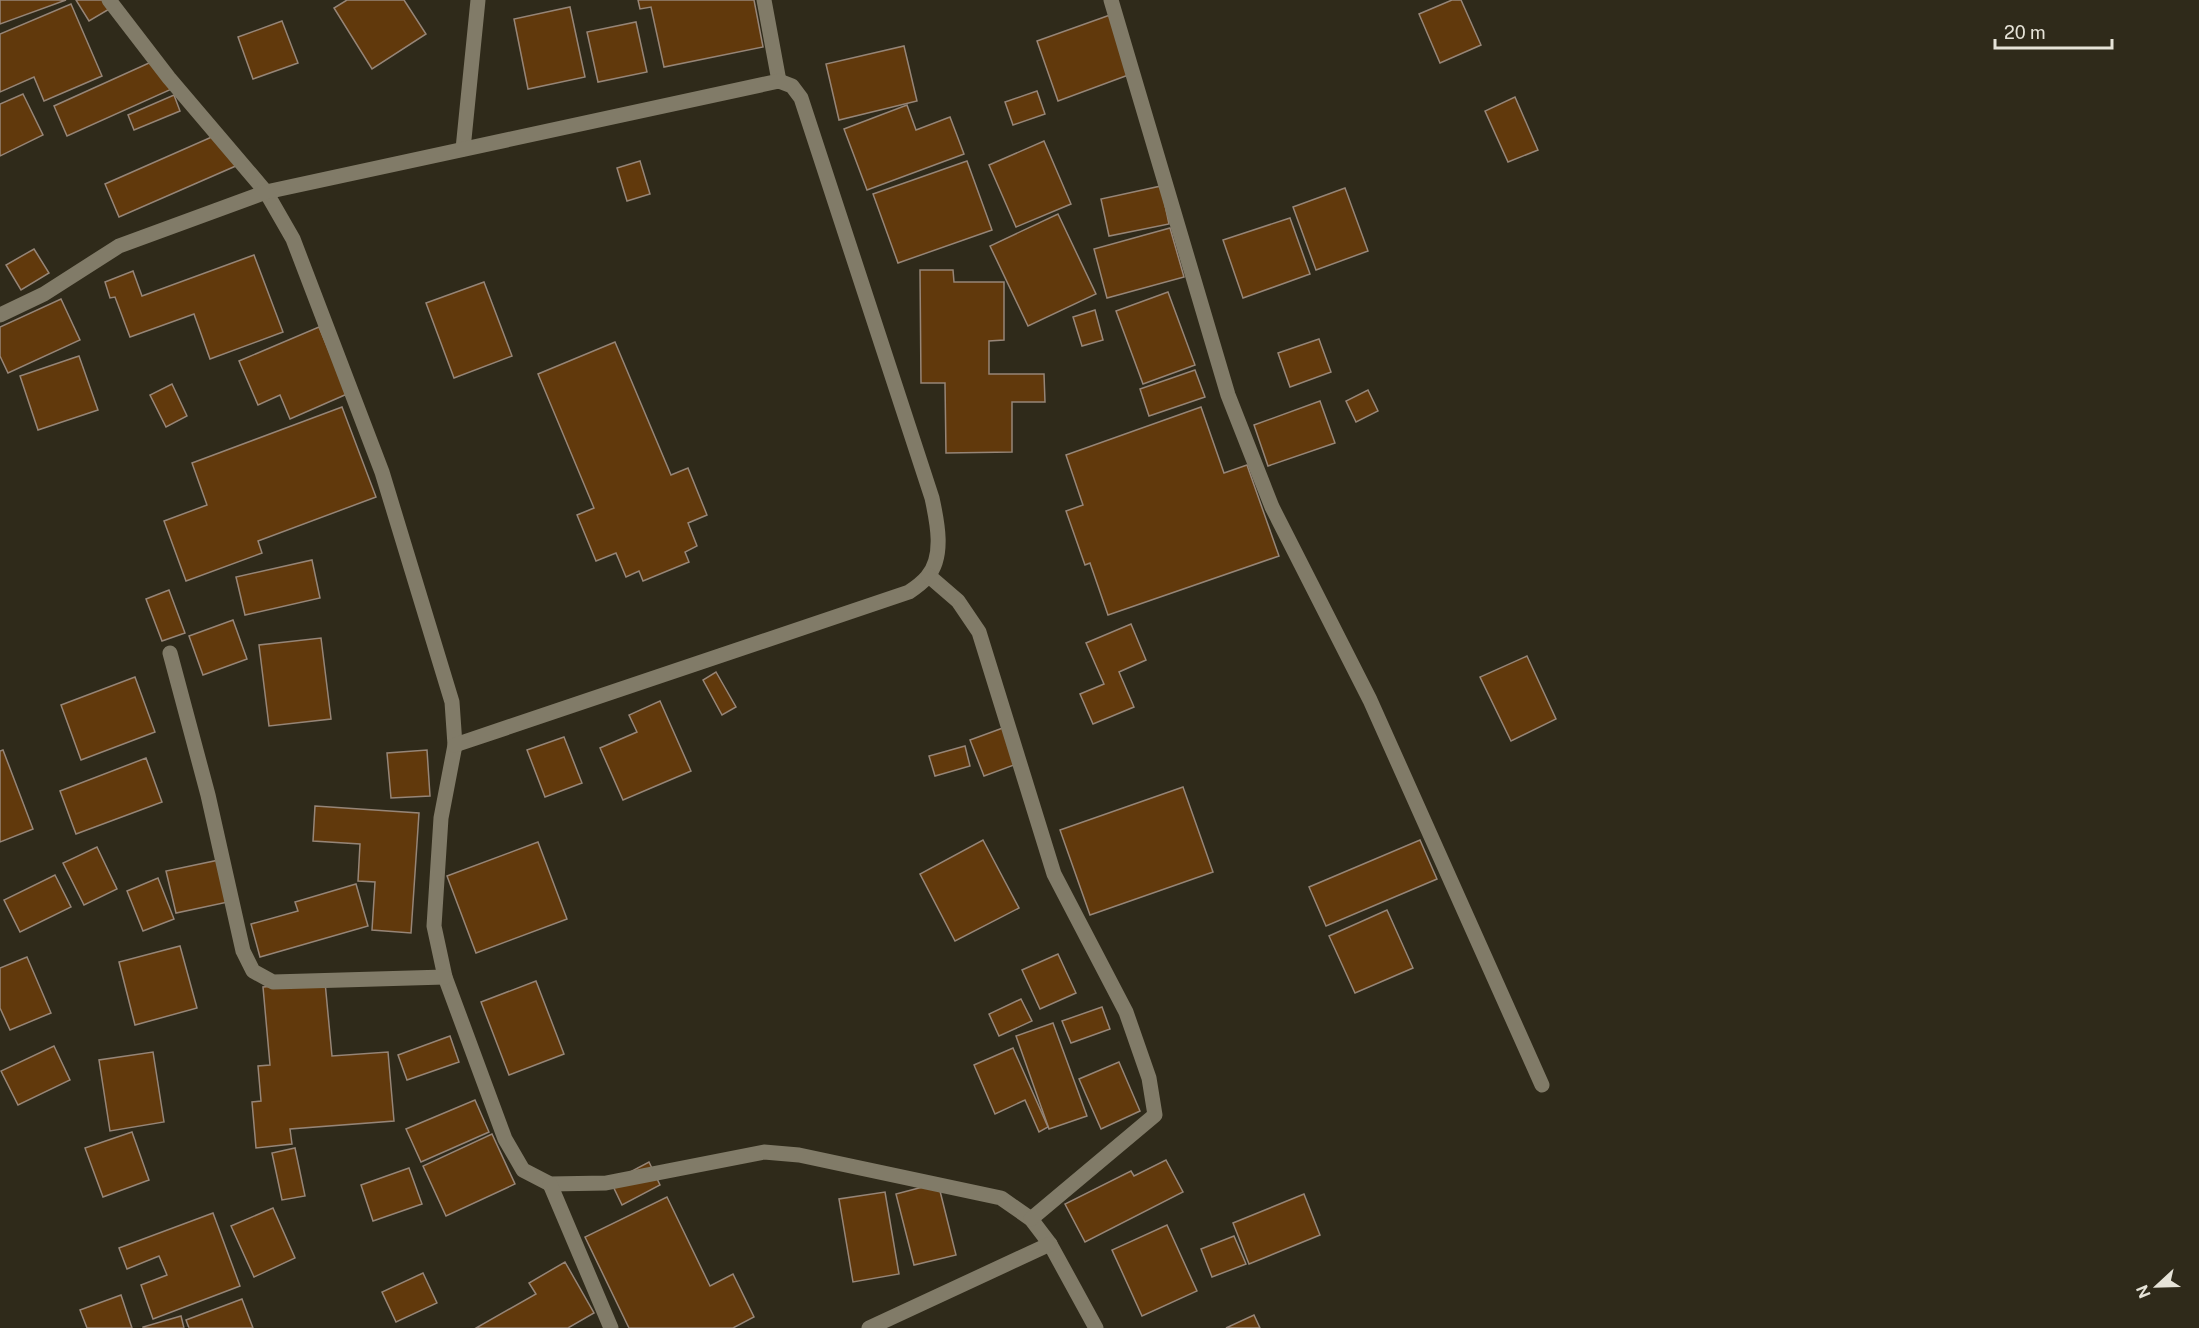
<svg xmlns="http://www.w3.org/2000/svg" width="2199" height="1328" font-family="'Public Sans',sans-serif">
	<rect width="100%" height="100%" fill="#2f2a1a"/>
	<g fill="#61390c" stroke="#968577" stroke-width="1.5">
		<polygon points="0,0 66,0 0,24"/>
		<polygon points="76,0 106,0 111,8 89,21"/>
		<polygon points="347,0 404,0 426,34 372,69 334,8"/>
		<polygon points="638,0 754,0 763,47 664,67 651,7 640,9"/>
		<polygon points="1452,0 1461,0 1481,45 1440,63 1419,14"/>
		<polygon points="71,4 102,76 44,101 34,77 0,92 0,34"/>
		<polygon points="570,7 585,77 528,89 514,19"/>
		<polygon points="1110,15 1131,74 1058,101 1037,41"/>
		<polygon points="282,21 298,63 253,79 238,37"/>
		<polygon points="636,22 647,72 598,82 587,32"/>
		<polygon points="904,46 917,101 839,120 826,64"/>
		<polygon points="160,58 174,88 67,136 54,106"/>
		<polygon points="1037,91 1045,114 1013,125 1005,102"/>
		<polygon points="23,94 43,135 0,156 0,104"/>
		<polygon points="174,95 180,111 134,130 128,115"/>
		<polygon points="1515,97 1538,150 1508,162 1485,111"/>
		<polygon points="907,105 916,130 950,117 964,154 867,190 844,129"/>
		<polygon points="223,132 238,165 119,217 105,184"/>
		<polygon points="1044,141 1071,204 1016,227 989,165"/>
		<polygon points="640,161 650,194 627,201 617,168"/>
		<polygon points="967,161 992,230 898,263 873,194"/>
		<polygon points="1161,186 1169,224 1109,236 1101,199"/>
		<polygon points="1345,188 1368,251 1316,270 1293,207"/>
		<polygon points="1058,214 1096,294 1028,326 990,246"/>
		<polygon points="1290,218 1310,274 1243,298 1223,240"/>
		<polygon points="1170,228 1184,277 1107,298 1094,249"/>
		<polygon points="34,249 49,273 21,290 6,265"/>
		<polygon points="254,255 283,332 210,359 194,314 130,337 115,297 110,298 105,282 133,271 142,296"/>
		<polygon points="920,270 953,270 954,282 1004,282 1004,340 989,341 989,374 1044,374 1045,402 1012,402 1012,452 946,453 945,383 921,383"/>
		<polygon points="484,282 512,356 454,378 426,303"/>
		<polygon points="1168,292 1195,365 1143,384 1116,311"/>
		<polygon points="61,299 80,340 8,373 0,356 0,327"/>
		<polygon points="1095,310 1103,340 1082,346 1073,317"/>
		<polygon points="319,327 347,394 290,419 280,395 258,405 239,361"/>
		<polygon points="1319,339 1331,372 1290,387 1278,353"/>
		<polygon points="615,342 671,475 688,468 707,515 688,523 697,546 685,552 689,562 643,581 639,571 626,577 616,553 596,561 577,515 594,508 538,374"/>
		<polygon points="79,356 98,410 38,430 20,376"/>
		<polygon points="1195,370 1205,397 1149,416 1140,389"/>
		<polygon points="172,384 187,416 166,427 150,395"/>
		<polygon points="1368,390 1378,411 1356,422 1346,401"/>
		<polygon points="1320,401 1335,443 1268,466 1254,425"/>
		<polygon points="342,407 376,497 258,541 262,553 186,581 164,521 207,505 192,463"/>
		<polygon points="1201,407 1224,473 1247,465 1279,556 1108,615 1090,563 1085,565 1066,511 1083,505 1066,455"/>
		<polygon points="312,560 320,598 245,615 236,577"/>
		<polygon points="169,590 185,633 162,641 146,599"/>
		<polygon points="233,620 247,659 203,675 189,636"/>
		<polygon points="1131,624 1146,660 1119,672 1134,707 1093,724 1080,694 1104,684 1086,643"/>
		<polygon points="321,638 331,719 269,726 259,645"/>
		<polygon points="1527,656 1556,719 1511,741 1480,677"/>
		<polygon points="716,672 736,707 722,715 703,680"/>
		<polygon points="135,677 155,732 81,760 61,705"/>
		<polygon points="660,701 691,771 623,800 600,748 637,732 629,715"/>
		<polygon points="1011,725 1025,761 984,776 970,740"/>
		<polygon points="564,737 582,783 545,797 527,750"/>
		<polygon points="965,746 970,766 935,776 929,756"/>
		<polygon points="3,750 33,829 0,842 0,751"/>
		<polygon points="427,750 430,796 391,798 387,753"/>
		<polygon points="146,758 162,802 76,834 60,791"/>
		<polygon points="1183,787 1213,872 1090,915 1060,830"/>
		<polygon points="315,806 419,813 411,933 372,930 375,882 358,881 360,844 313,841"/>
		<polygon points="983,840 1019,908 955,941 920,874"/>
		<polygon points="1420,840 1437,879 1326,926 1309,887"/>
		<polygon points="538,842 567,919 476,953 447,876"/>
		<polygon points="97,847 117,889 84,905 63,863"/>
		<polygon points="219,860 228,902 176,913 166,871"/>
		<polygon points="55,875 71,907 20,932 4,900"/>
		<polygon points="158,878 174,919 143,931 127,891"/>
		<polygon points="356,884 368,926 260,957 251,924 298,911 295,902"/>
		<polygon points="1387,910 1413,968 1355,993 1329,936"/>
		<polygon points="180,946 197,1008 135,1025 119,962"/>
		<polygon points="1058,954 1076,993 1040,1009 1022,970"/>
		<polygon points="27,957 51,1013 10,1030 0,1008 0,968"/>
		<polygon points="536,981 564,1054 509,1075 481,1002"/>
		<polygon points="325,982 332,1056 388,1052 394,1121 290,1129 292,1144 256,1148 252,1102 261,1101 258,1066 270,1065 263,987"/>
		<polygon points="1021,999 1032,1021 999,1036 989,1014"/>
		<polygon points="1102,1007 1110,1029 1071,1043 1062,1021"/>
		<polygon points="1053,1023 1087,1116 1049,1129 1016,1036"/>
		<polygon points="450,1036 459,1062 407,1080 398,1055"/>
		<polygon points="54,1046 70,1080 18,1105 1,1071"/>
		<polygon points="1013,1048 1048,1127 1039,1132 1025,1100 995,1114 974,1065"/>
		<polygon points="153,1052 164,1122 110,1131 99,1060"/>
		<polygon points="1119,1062 1140,1111 1101,1129 1079,1079"/>
		<polygon points="475,1100 489,1132 421,1162 406,1129"/>
		<polygon points="132,1132 149,1180 103,1197 85,1148"/>
		<polygon points="492,1134 515,1184 446,1216 423,1166"/>
		<polygon points="295,1148 305,1196 282,1200 272,1153"/>
		<polygon points="1166,1160 1183,1192 1085,1242 1065,1204 1131,1171 1134,1176"/>
		<polygon points="649,1162 660,1185 622,1205 611,1182"/>
		<polygon points="409,1168 422,1204 373,1221 361,1185"/>
		<polygon points="938,1183 956,1255 914,1265 896,1194"/>
		<polygon points="885,1192 899,1274 853,1282 839,1199"/>
		<polygon points="1304,1194 1320,1235 1249,1264 1233,1223"/>
		<polygon points="667,1197 710,1286 733,1274 754,1317 733,1328 629,1328 585,1237"/>
		<polygon points="273,1208 295,1258 254,1277 231,1226"/>
		<polygon points="213,1213 240,1286 153,1319 141,1285 167,1275 159,1256 127,1269 119,1248"/>
		<polygon points="1167,1225 1197,1291 1142,1316 1112,1250"/>
		<polygon points="1234,1236 1246,1264 1212,1277 1201,1249"/>
		<polygon points="565,1262 594,1313 568,1328 476,1328 536,1294 529,1283"/>
		<polygon points="423,1273 437,1303 396,1322 382,1292"/>
		<polygon points="121,1295 132,1328 87,1328 80,1310"/>
		<polygon points="242,1299 253,1328 189,1328 186,1320"/>
		<polygon points="1254,1315 1260,1328 1226,1328"/>
		<polygon points="181,1316 184,1328 143,1328 143,1327"/>
	</g>
	<g fill="none" stroke-linecap="round" stroke-linejoin="round">
		<g stroke="#817b68" stroke-width="15">
			<polyline points="109,0 169,78 266,192 293,239 382,472 452,702 455,745 441,818 434,926 445,977 505,1139 523,1170 550,1184 606,1183 764,1152 799,1155 1001,1198 1031,1219 1050,1244 1096,1328"/>
			<polyline points="764,0 779,81"/>
			<polyline points="1111,0 1228,395 1272,507 1370,700 1542,1085"/>
			<polyline points="463,149 478,0"/>
			<path d="M0 315 44 294 119 246 266 192 779 81 792 86 801 98 932 498C937 521 945 557 927 577 922 583 915 588 909 592L455 745"/>
			<polyline points="929,576 958,601 979,632 1054,874 1126,1012 1149,1078 1155,1115 1031,1219"/>
			<polyline points="170,653 208,795 243,951 253,971 273,982 445,977"/>
			<polyline points="550,1184 611,1328"/>
			<polyline points="869,1328 1050,1244"/>
		</g>
	</g>
	<g transform="translate(2157 1286) rotate(248)" stroke="#2f2a1a" stroke-width="4.5" paint-order="stroke">
	<path d="M0-4.5L10 22L0 15L-10 22Z" fill="#e6e3d8"/>
	<text y="-9" font-size="16" font-weight="bold" text-anchor="middle" fill="#e6e3d8">N</text>
	</g>
	<path d="M1995 39v9h117v-9" fill="none" stroke="#e6e3d8" stroke-width="3"/>
	<text x="2004" y="39" font-size="18" fill="#e6e3d8" stroke="#2f2a1a" stroke-width="4.5" paint-order="stroke">20 m</text>
</svg>
